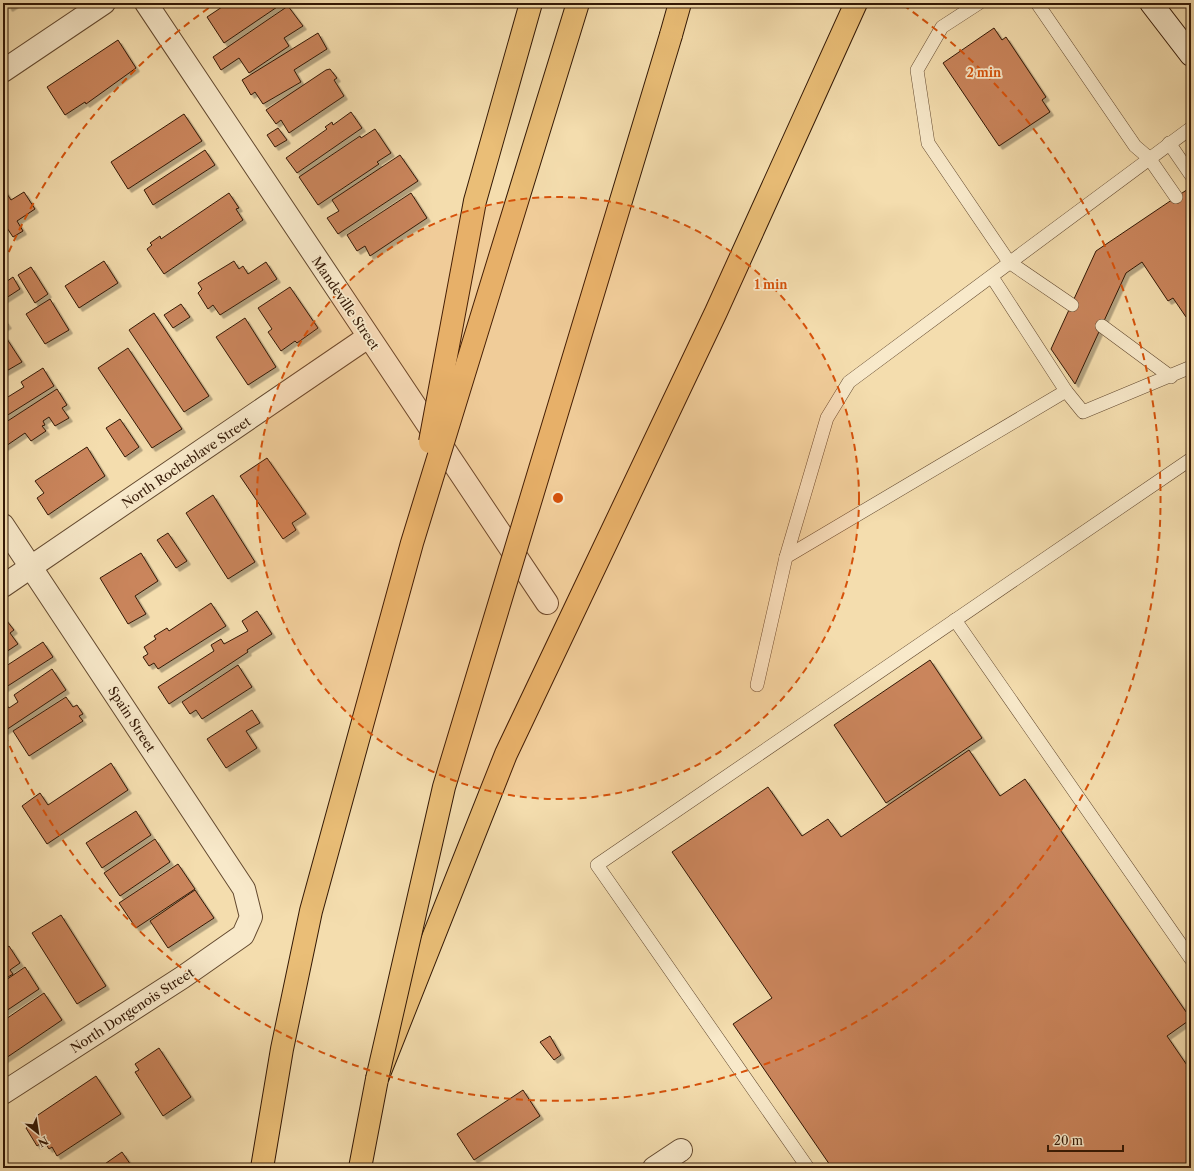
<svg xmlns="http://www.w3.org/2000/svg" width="1194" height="1171" font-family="'Libre Caslon Text',serif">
	<defs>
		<filter id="shadow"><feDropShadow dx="3.5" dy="3.5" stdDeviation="0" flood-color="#0004"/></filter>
	</defs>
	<rect width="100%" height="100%" fill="#f4ddae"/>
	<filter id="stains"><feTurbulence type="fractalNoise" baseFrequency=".005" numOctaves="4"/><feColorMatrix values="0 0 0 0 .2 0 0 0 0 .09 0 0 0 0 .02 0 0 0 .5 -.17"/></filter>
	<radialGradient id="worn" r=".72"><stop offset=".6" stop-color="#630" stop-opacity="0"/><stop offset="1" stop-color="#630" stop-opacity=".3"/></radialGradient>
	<g fill="#ca855b" stroke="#331805" filter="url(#shadow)">
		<polygon points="6,3 17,3 9,8"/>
		<polygon points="228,3 283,3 224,43 207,17"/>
		<polygon points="288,6 303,26 284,38 289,46 249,73 239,58 221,70 213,57"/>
		<polygon points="994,28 1002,40 1006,37 1046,97 1042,100 1050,112 999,146 943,63"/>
		<polygon points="318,33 327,49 294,70 301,82 263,104 255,92 251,95 242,80"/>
		<polygon points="118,40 136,68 86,104 85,102 65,115 47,87"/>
		<polygon points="330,69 337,78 334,80 344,96 289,133 281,120 276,124 266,110 326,70"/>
		<polygon points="351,112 362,128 297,173 286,158 327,129 325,127 332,122 333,125"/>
		<polygon points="184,114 202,141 128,189 111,162"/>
		<polygon points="278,128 287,140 275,147 267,135"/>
		<polygon points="375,129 391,153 377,162 379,164 318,205 299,177 360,136 361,138"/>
		<polygon points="205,150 215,165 153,205 144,190"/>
		<polygon points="400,155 418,181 338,234 327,218 339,211 332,200"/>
		<polygon points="1191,187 1191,314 1186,317 1173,298 1168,301 1142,262 1126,273 1075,384 1051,349 1096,251"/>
		<polygon points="3,188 11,200 24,192 35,209 17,221 23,231 13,237 3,222"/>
		<polygon points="229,193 239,208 236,209 243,220 164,274 147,249 152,245 150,243 160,236 161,239"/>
		<polygon points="411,193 427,218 370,256 365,246 357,251 347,235"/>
		<polygon points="104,261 118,283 79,308 65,286"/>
		<polygon points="234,261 239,269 243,266 248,274 266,262 277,279 220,315 213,305 208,309 198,293 202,289 198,283"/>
		<polygon points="31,267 48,294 35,303 18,275"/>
		<polygon points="13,277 20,289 3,300 3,284"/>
		<polygon points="290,287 318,328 297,343 295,341 281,351 268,332 272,329 258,308"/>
		<polygon points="50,299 69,330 45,344 26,314"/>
		<polygon points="181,304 190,317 173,328 164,315"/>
		<polygon points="154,313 209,396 184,412 129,330"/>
		<polygon points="3,318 8,325 3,328"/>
		<polygon points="245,318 276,367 248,385 216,337"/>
		<polygon points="5,336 22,362 3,373 3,337"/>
		<polygon points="128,348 182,429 152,448 98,368"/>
		<polygon points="43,368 54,386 3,418 3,400 24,387 21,382"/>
		<polygon points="57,389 67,405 62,408 69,418 55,426 49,417 43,421 45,425 42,426 46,431 31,441 25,433 3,448 3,424"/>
		<polygon points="120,419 139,447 125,457 106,428"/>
		<polygon points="87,447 105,476 48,515 37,498 44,493 35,481"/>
		<polygon points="267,458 306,514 292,523 296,530 283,539 240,476"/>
		<polygon points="213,495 255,562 228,579 186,513"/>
		<polygon points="168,533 187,561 176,568 157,540"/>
		<polygon points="141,553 158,581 135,596 146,614 128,624 100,578"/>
		<polygon points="211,603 226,626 158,669 154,663 149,666 143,657 148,654 144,647 156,639 154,636 167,628 169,631"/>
		<polygon points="257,611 272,634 247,650 248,652 169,704 158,687 214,651 211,645 221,639 224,644 248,631 242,621"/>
		<polygon points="3,616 14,630 10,633 18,644 3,654"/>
		<polygon points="43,642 53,657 3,689 3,668"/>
		<polygon points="930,660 982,738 886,803 834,725"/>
		<polygon points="238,665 252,687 202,719 196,710 190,714 182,702"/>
		<polygon points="52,669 66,690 3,732 3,706 6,704 9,708 18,702 14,695"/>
		<polygon points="66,697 73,707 77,705 83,714 79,716 83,721 29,756 13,731"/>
		<polygon points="252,710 260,723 246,731 257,748 226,768 207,739"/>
		<polygon points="969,750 1000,796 1025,779 1191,1019 1167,1036 1191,1071 1191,1168 832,1168 733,1024 772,998 672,852 768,787 802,836 828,819 841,837"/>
		<polygon points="111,763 128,790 47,844 22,806 40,793 48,805"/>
		<polygon points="136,811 151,835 102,868 86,843"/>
		<polygon points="155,839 170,862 120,896 104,873"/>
		<polygon points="178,864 195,889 136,928 119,903"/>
		<polygon points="195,890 214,918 168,948 150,921"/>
		<polygon points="61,915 106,986 77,1004 32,933"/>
		<polygon points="9,946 20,963 10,970 13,974 3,980 3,950"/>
		<polygon points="25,967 39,989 3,1013 3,982"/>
		<polygon points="44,993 62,1020 3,1060 3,1021"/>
		<polygon points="550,1036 561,1055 554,1060 540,1042"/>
		<polygon points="159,1048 191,1097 163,1116 135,1072 139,1070 135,1064"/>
		<polygon points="96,1076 121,1114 57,1156 52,1147 49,1149 44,1141 37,1146 26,1128 37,1121 35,1117"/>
		<polygon points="523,1090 540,1116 474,1160 457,1134"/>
		<polygon points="122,1152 133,1168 99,1168"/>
	</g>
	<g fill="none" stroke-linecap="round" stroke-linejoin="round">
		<defs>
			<g id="lane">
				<polyline points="979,3 942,27 917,70 928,143 1009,262 1072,305"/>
				<polyline points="1037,3 1135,146 1149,158 1176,197"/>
				<polyline points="1169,143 1191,175"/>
				<polyline points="992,277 1066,391 1083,412 1191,367"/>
				<polyline points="1102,326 1171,377"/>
				<polyline points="786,557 1066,391"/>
				<polyline points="955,620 1191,959"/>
				<polyline points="757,685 786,557 827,418 849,382 1191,128"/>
				<polyline points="808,1168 597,865 1191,459"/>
			</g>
			<g id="street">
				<polyline points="146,3 547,603"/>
				<polyline points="3,71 104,3"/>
				<polyline points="3,525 244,889 251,917 243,935 183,977 3,1093"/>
				<polyline points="3,586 368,337"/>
				<polyline points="654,1168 681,1150"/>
			</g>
			<polyline id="secondary" points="1151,3 1191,55"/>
			<g id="highway">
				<polyline points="671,35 680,3"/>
				<polyline points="360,1168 377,1079 506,754 716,312 856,3"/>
			</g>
		</defs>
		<use href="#lane" stroke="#63492f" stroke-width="14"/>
		<use href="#street" stroke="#63492f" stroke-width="24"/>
		<use href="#secondary" stroke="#331805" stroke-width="24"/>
		<use href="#highway" stroke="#331805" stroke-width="24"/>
		<use href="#lane" stroke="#f8e9ca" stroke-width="13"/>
		<use href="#street" stroke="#f8e9ca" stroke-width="22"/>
		<use href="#secondary" stroke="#f8e9ca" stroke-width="22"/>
		<use href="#highway" stroke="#eabe77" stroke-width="22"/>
		<defs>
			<g id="highway-bridge">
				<polyline points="430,442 475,201 531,3"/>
				<polyline points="377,1079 444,787 671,35"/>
				<polyline points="262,1168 282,1049 311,911 412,543 578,3"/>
			</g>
		</defs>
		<use href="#highway-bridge" stroke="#331805" stroke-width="24" stroke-linecap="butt"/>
		<use href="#highway-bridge" stroke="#eabe77" stroke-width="22"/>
	</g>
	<circle cx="558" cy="498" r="301" fill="#d6520b" fill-opacity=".12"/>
	<g fill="none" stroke="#d6520b" stroke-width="2" stroke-dasharray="7 5">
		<circle cx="558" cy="498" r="301"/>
		<path d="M4 263A602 602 0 0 1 213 5M903 5A602 602 0 1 1 4 733"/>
	</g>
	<g text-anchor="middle" stroke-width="3.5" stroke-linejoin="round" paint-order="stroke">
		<g font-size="13" fill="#331805" stroke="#f8e9ca">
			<text transform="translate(346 303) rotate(56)" y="5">Mandeville Street</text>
			<text transform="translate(186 462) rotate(-34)" y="5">North Rocheblave Street</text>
			<text transform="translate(132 719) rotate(57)" y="5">Spain Street</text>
			<text transform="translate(132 1010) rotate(-33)" y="5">North Dorgenois Street</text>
		</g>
	</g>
	<circle cx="558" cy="498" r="6" fill="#d6520b" stroke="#f8e9ca" stroke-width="2"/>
	<g font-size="12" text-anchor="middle" font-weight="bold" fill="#d6520b" stroke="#f8e9ca" stroke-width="3.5" stroke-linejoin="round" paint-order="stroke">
		<text x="984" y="77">2 min</text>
		<text x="771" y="289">1 min</text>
	</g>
	<rect width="1194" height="1171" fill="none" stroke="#f4ddae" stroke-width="16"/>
	<rect x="4" y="4" width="1186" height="1163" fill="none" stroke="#331805" stroke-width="2"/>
	<rect x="8" y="8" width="1178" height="1155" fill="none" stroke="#331805"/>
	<g transform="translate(38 1133) rotate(150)" stroke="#f8e9ca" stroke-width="3" paint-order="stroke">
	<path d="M0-3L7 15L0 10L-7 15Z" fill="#331805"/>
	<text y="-6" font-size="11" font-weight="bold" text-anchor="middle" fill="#331805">N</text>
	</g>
	<path d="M1048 1145v6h75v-6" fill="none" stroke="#331805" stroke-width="2"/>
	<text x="1054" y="1145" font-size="12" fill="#331805" stroke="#f8e9ca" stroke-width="3" paint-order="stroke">20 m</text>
	<rect width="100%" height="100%" filter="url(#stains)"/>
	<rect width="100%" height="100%" fill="url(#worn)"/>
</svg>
